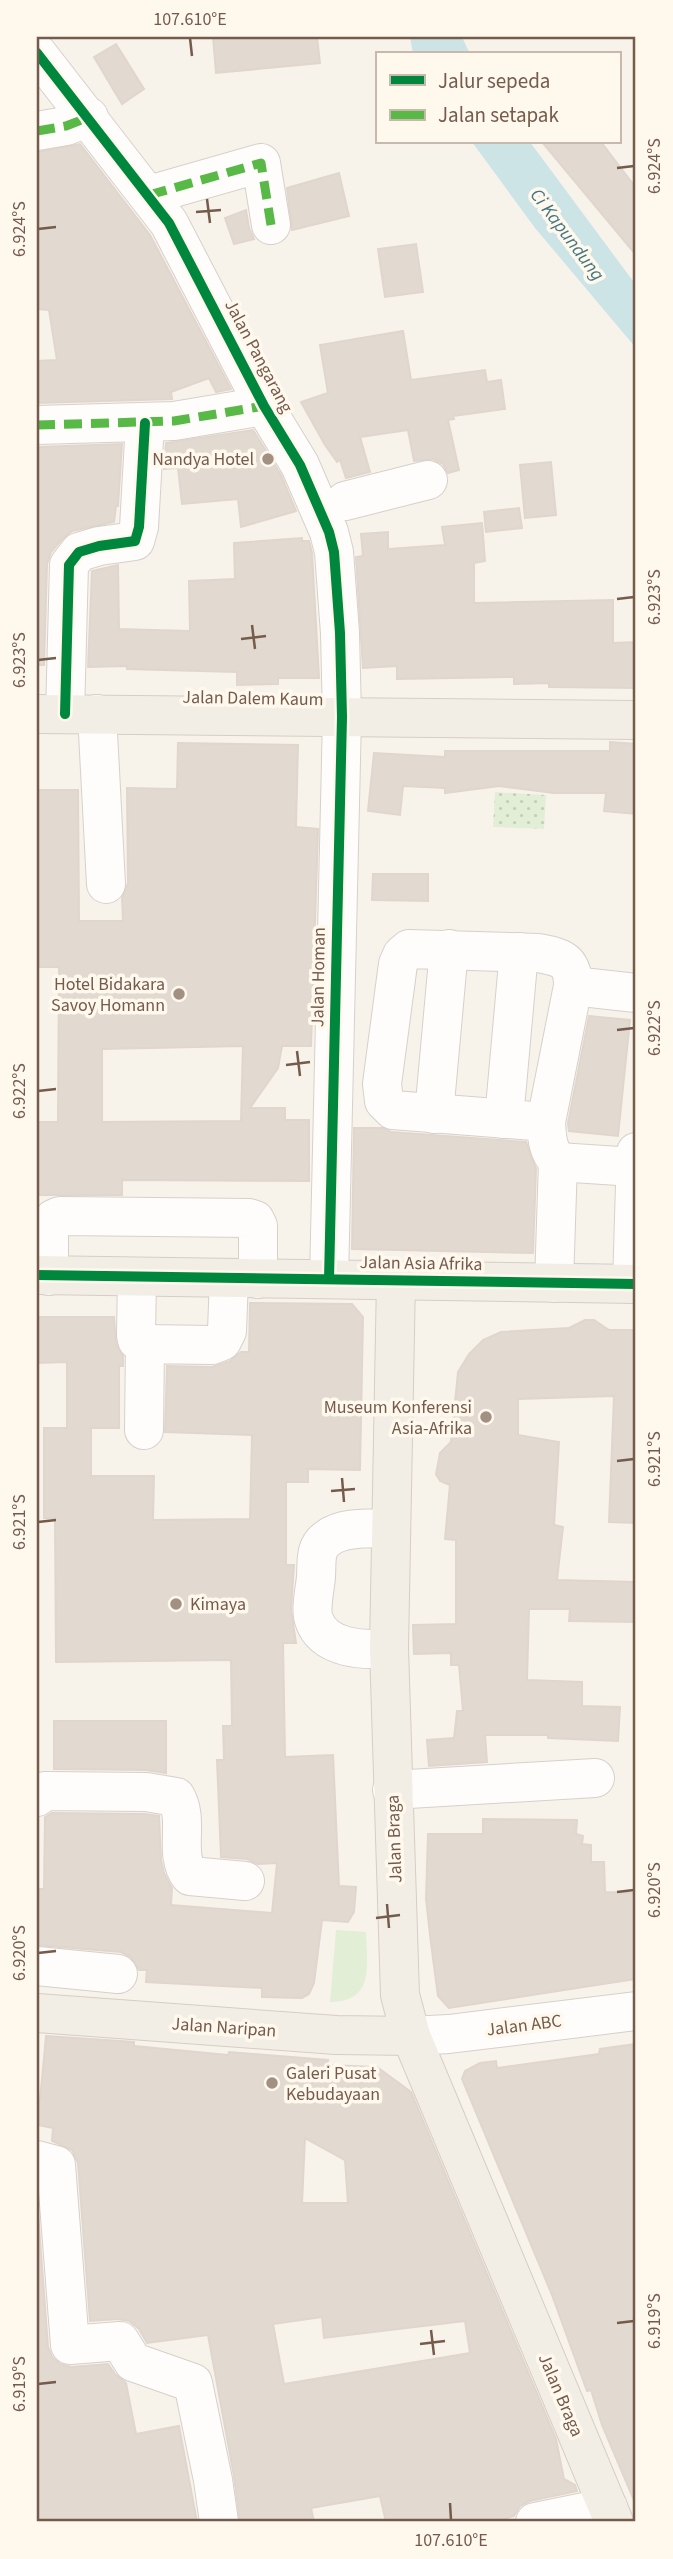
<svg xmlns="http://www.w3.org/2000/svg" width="673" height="2559" font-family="'Source Sans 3',sans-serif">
	<defs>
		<pattern id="grass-dots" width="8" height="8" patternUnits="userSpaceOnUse" patternTransform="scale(1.75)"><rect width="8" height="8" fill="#e3eed6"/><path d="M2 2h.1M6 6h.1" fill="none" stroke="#c6ceb9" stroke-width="1.8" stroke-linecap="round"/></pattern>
	</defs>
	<rect width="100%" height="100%" fill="#f7f3eb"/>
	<polygon fill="url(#grass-dots)" points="495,792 546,795 544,829 493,827"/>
	<path fill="#e3eed6" d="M336 1930 366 1932C367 1965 375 2002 330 2002Z"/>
	<g fill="#cde4e7">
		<polygon points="410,37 462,37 470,54 413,54"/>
		<polygon points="472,142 530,142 636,285 636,348 535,228"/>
	</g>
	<g fill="#e2d9d0" stroke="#e0d6cd" stroke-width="2" fill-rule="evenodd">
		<polygon points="213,37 317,37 320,63 216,73"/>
		<polygon points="116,44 144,89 122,104 94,57"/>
		<polygon points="542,142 601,142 636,188 636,255"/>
		<polygon points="80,144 150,235 231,389 216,392 209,378 171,392 172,399 37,403 37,361 57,360 49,310 37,309 37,152"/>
		<polygon points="339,173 349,216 292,230 287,188"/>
		<polygon points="246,210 249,228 254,239 234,244 225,218"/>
		<polygon points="416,244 423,292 385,297 378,249"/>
		<polygon points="403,331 411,380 485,370 487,382 501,380 505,409 453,416 454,419 448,420 459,470 448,473 443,464 433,459 414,461 408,430 360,437 370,472 346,478 340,460 337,462 325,445 301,402 328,393 320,345"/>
		<polygon points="253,430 281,475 296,511 241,527 238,499 182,504 178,468 164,469 166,443"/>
		<polygon points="122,444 118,506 116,506 114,522 72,531 62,539 51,552 47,564 44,665 37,665 38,447"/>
		<polygon points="551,462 556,515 525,518 520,465"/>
		<polygon points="519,508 522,528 486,532 484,512"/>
		<polygon points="482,523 485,561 474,563 474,603 613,600 613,643 636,642 636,688 549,687 549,683 514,684 514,677 397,679 397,666 363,668 356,557 363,556 361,534 388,532 388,549 445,545 442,527"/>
		<polygon points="302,538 302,541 309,541 312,553 319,678 278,678 278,684 237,685 237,672 127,669 127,666 88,667 92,571 118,565 119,629 190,631 189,581 235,579 234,543"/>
		<polygon points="610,742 636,744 636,814 604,811 606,793 554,793 499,786 445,793 445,788 403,786 400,815 368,811 374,753 445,757 445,751 610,751"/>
		<path d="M178 743 298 745 296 827 318 829 311 1046H282L278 1068 250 1108H285V1120H309V1181L122 1180V1195H37V1122H58L59 967H37V790H78L79 921H123L122 898 128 883 127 788 177 789ZM243 1046 241 1121 102 1122V1049Z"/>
		<polygon points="373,874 428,874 428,901 372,900"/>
		<polygon points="589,1016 630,1020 618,1136 569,1131 568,1123"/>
		<polygon points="354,1128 383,1128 391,1132 526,1142 536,1169 533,1253 352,1249"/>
		<polygon points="250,1303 352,1304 363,1317 360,1470 308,1469 308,1482 286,1482 286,1565 294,1565 291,1610 296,1643 283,1643 285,1757 333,1755 339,1886 356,1887 354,1912 348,1922 322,1920 314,1983 309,1994 302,1998 262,1997 262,1988 146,1982 147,1970 139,1970 131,1957 121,1952 37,1945 37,1889 44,1889 45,1817 52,1813 144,1814 159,1816 161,1860 164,1873 172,1888 171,1905 272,1913 277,1863 258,1864 247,1859 221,1857 217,1760 224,1760 223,1726 232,1726 231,1660 56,1662 55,1518 44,1518 44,1428 67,1428 67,1362 37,1363 37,1317 114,1317 116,1344 123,1356 123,1366 119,1366 119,1428 91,1428 91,1476 154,1476 153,1520 250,1519 252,1435 165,1432 167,1366 212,1367 230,1361 241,1352 249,1352"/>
		<polygon points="585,1320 594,1320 609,1330 636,1330 636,1523 609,1522 614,1396 518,1399 518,1435 559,1442 554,1525 563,1527 557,1580 636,1582 636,1622 569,1621 570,1609 529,1609 527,1680 582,1682 582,1706 620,1707 618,1741 548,1738 548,1735 485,1735 487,1762 429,1766 427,1740 454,1738 457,1711 463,1711 459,1665 451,1665 451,1653 414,1654 413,1625 456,1624 456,1540 445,1539 450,1485 440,1481 436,1474 440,1453 451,1442 458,1372 469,1354 483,1340 501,1332 569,1328"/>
		<polygon points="54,1721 166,1721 166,1773 146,1770 54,1769"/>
		<polygon points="483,1819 577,1820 576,1834 583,1836 582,1844 591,1845 591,1862 604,1862 605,1892 636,1893 636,1979 449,2008 438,1996 431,1943 426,1899 428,1834 483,1834"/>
		<path d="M46 2036 134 2042V2046L228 2055 229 2052 328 2060 327 2065 377 2067 411 2092 556 2439 564 2479 575 2485 577 2491 530 2501 520 2506 514 2516 494 2522H386L380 2496 311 2508 314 2522H240L234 2476 208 2335 147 2343 139 2329 129 2321 118 2319 90 2321 78 2163 72 2150 52 2141 53 2128 37 2125V2099L40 2100ZM305 2138 345 2160 348 2203H302ZM322 2317 324 2338 465 2321 470 2353 284 2384 273 2324Z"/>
		<polygon points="636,2044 636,2505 602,2425 591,2390 587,2391 552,2295 462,2079 465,2071 480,2063 496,2061 497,2068 599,2054 600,2049"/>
		<polygon points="37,2200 48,2347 52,2357 60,2364 71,2367 108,2364 115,2374 126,2383 136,2434 179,2426 197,2522 37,2522"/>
	</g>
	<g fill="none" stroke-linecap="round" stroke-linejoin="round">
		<defs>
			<g id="minor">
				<polyline points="37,53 169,223 264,406 300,465 329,532 334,552 340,633 342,717 329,1279"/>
				<polyline points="37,131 66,126 89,117"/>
				<polyline points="149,195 261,163 271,225"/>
				<polyline points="37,425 174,421 264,406"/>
				<polyline points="345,501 428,480"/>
				<polyline points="65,714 69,565 79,552 99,546 135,541 139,527 145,423"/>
				<polyline points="97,714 106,884"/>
				<polyline points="573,986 636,993"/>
				<polyline points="434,1114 449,949"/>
				<polyline points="504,1119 519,952"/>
				<path d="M546 1122 393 1110 384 1101 382 1084 398 964 402 955 409 949 538 953C561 957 573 960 573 986L546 1122C547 1137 547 1150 558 1162L554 1283"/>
				<polyline points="558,1162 634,1167"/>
				<polyline points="49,1276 49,1225 53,1219 60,1216 249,1218 255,1220 258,1226 258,1279"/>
				<polyline points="137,1277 136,1335 137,1340 145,1344"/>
				<polyline points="632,1284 636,1152"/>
				<polyline points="144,1430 145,1344 212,1345 222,1341 227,1331 229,1278"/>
				<path d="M389 1648C364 1651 324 1649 314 1620 310 1609 315 1589 316 1577 317 1562 314 1547 328 1538 344 1526 372 1529 391 1528"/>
				<polyline points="392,1790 595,1778"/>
				<path d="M37 1797 45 1791 146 1792 176 1797C190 1821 173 1854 190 1876L245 1881"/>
				<polyline points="37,1966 118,1974"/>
				<polyline points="411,2036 449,2034 636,2011"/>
				<polyline points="37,2160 56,2165 70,2345 120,2341 133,2362 193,2383 213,2480 219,2522"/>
				<polyline points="535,2522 608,2507"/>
			</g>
			<g id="major">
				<polyline points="37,714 636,720"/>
				<polyline points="37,1275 636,1284"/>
				<polyline points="396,1280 389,1648 400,1995 411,2036 614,2522"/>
				<polyline points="37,2013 336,2035 411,2036"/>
			</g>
		</defs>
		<use href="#minor" stroke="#d6d0ca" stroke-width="40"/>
		<use href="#major" stroke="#d5cdc6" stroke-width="40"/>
		<use href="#minor" stroke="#fefdfc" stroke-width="38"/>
		<use href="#major" stroke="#f2eee6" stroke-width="38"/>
		<g stroke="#58b947" stroke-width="9" stroke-dasharray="18 9" stroke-linecap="butt">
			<polyline points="37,131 66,126 89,117"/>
			<polyline points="149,195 261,163 271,225"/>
			<polyline points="37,425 174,421 264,406"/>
		</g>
		<defs>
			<g id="cycleway">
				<polyline points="37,53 169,223 264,406 300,465 329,532 334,552 340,633 342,717 329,1279"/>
				<polyline points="65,714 69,565 79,552 99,546 135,541 139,527 145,423"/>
				<polyline points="37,1275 636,1284"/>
			</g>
		</defs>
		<use href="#cycleway" stroke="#fff8ed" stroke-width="15"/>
		<use href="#cycleway" stroke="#00873e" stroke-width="10"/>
	</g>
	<path fill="none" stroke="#755b4b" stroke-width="2.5" d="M190 38 192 56M617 168 634 166M207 199 210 223M196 212 221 210M38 229 56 227M617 599 634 597M252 625 255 649M241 639 266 636M38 660 56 658M617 1030 634 1028M297 1051 300 1076M286 1065 310 1062M38 1091 56 1089M617 1461 634 1459M342 1478 344 1502M331 1491 355 1489M38 1522 56 1520M617 1892 634 1890M387 1904 389 1928M376 1918 400 1915M38 1953 56 1951M617 2323 634 2321M431 2330 434 2355M420 2344 445 2341M38 2384 56 2382M450 2503 451 2520"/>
	<g fill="#a29083" stroke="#fff8ed" stroke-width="2.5">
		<circle cx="268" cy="459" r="7"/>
		<circle cx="179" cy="994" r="7"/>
		<circle cx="486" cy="1417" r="7"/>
		<circle cx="176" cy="1604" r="7"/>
		<circle cx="272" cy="2083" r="7"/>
	</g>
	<g text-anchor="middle" stroke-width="7" stroke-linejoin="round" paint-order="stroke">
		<g font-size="18" fill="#755b4b" stroke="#fff8ed">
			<text transform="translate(259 356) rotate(62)" y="6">Jalan Pangarang</text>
			<text transform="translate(253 698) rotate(1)" y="6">Jalan Dalem Kaum</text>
			<text transform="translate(318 977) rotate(-89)" y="6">Jalan Homan</text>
			<text transform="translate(421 1263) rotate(1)" y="6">Jalan Asia Afrika</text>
			<text transform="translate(394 1839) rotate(-92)" y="6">Jalan Braga</text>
			<text transform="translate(524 2025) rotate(-7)" y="6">Jalan ABC</text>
			<text transform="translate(224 2027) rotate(4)" y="6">Jalan Naripan</text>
			<text transform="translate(561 2395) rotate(67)" y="6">Jalan Braga</text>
		</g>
		<g font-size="18" fill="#755b4b" stroke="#fff8ed" text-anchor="end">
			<text x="254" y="465">Nandya Hotel</text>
			<text x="165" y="990">Hotel Bidakara<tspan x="165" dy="21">Savoy Homann</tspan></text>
			<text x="472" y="1413">Museum Konferensi<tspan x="472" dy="21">Asia-Afrika</tspan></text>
			<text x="190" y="1610" text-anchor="start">Kimaya</text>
			<text x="286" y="2079" text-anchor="start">Galeri Pusat<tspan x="286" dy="21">Kebudayaan</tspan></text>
		</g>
		<g font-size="19" font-style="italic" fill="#437581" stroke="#fff8ed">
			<text transform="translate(568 234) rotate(53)" y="7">Ci Kapundung</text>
		</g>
	</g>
	<rect width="673" height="2559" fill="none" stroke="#fff8ed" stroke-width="77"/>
	<rect x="376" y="52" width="245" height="91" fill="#fff8ed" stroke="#c8b9ac" stroke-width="2"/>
	<rect x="390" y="75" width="35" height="10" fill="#00873e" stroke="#c8b9ac" stroke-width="2"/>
	<text x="438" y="88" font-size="21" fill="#755b4b">Jalur sepeda</text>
	<rect x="390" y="110" width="35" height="10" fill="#58b947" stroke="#c8b9ac" stroke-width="2"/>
	<text x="438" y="122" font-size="21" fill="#755b4b">Jalan setapak</text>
	<rect x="38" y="38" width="596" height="2482" fill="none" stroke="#755b4b" stroke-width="2.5"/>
	<g font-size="18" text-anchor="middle" fill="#755b4b">
		<text x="190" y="25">107.610°E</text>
		<text transform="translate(654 166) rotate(-90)" y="6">6.924°S</text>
		<text transform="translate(19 229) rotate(-90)" y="6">6.924°S</text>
		<text transform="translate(654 597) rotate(-90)" y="6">6.923°S</text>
		<text transform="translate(19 660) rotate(-90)" y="6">6.923°S</text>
		<text transform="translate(654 1028) rotate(-90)" y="6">6.922°S</text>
		<text transform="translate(19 1091) rotate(-90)" y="6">6.922°S</text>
		<text transform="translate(654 1459) rotate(-90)" y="6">6.921°S</text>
		<text transform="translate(19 1522) rotate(-90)" y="6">6.921°S</text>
		<text transform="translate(654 1890) rotate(-90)" y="6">6.920°S</text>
		<text transform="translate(19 1953) rotate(-90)" y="6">6.920°S</text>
		<text transform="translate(654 2321) rotate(-90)" y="6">6.919°S</text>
		<text transform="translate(19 2384) rotate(-90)" y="6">6.919°S</text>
		<text x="451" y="2546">107.610°E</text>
	</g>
</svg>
